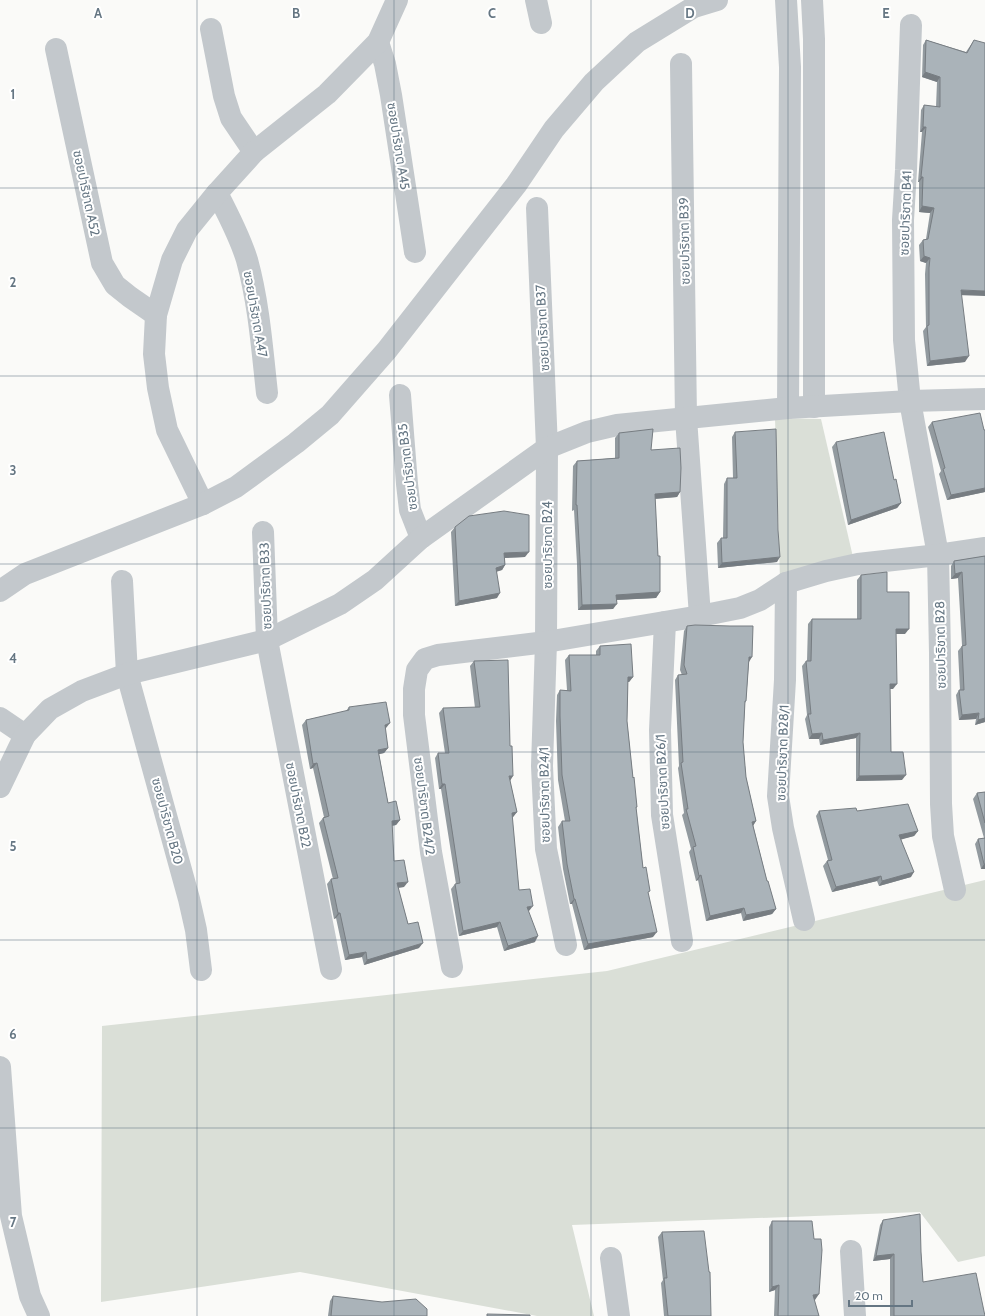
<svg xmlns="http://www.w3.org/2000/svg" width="985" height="1316" font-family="Cabin,'Noto Sans Thai',sans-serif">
	<rect width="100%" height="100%" fill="#fafaf8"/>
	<g fill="#dadfd7">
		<polygon points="775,418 821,419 853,557 780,579"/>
		<polygon points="985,880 985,1256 958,1262 920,1212 572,1225 594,1316 537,1316 300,1272 101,1302 102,1026 607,971"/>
	</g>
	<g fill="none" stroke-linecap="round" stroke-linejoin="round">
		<g stroke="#c3c8cc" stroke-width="22">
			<polyline points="536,0 541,23"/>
			<polyline points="786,0 790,67 788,408"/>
			<polyline points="812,0 814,39 814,407"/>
			<polyline points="911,25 906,170 903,220 904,340 910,401 938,555 940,653 941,804 943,836 955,890"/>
			<polyline points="211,29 224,96 231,118 254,152"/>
			<polyline points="378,42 385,64 391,95 415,252"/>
			<polyline points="56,49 102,263 115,285 130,297 156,315"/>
			<polyline points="681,64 686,418 700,616"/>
			<path d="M217 193C228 214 240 237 247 260 259 304 262 348 267 393"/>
			<polyline points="537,208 547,448 546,642 542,766 544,809 546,849 566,945"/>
			<polyline points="400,395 407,484 410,510 421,538"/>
			<polyline points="203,504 167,430 158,388 154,354 156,315 172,260 187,230 217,193 254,152 327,94 378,42 397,0"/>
			<polyline points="263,532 267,640 331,969"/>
			<polyline points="122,581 127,674 189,899 196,930 201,970"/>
			<polyline points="786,583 785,680 778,796 783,828 804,920"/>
			<polyline points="0,591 25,574 203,504 236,487 296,443 330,415 387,350 516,185 554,129 594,82 637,42 694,7 717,0"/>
			<polyline points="665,622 660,730 662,815 682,941"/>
			<polyline points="0,718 25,735"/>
			<polyline points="0,787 25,735 50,709 82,691 127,674 267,640 340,604 375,580 421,538 547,448 587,432 617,425 788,408 910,401 985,399"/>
			<polyline points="452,967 431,852 414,715 414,689 417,670 425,659 438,655 546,642 700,616 740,608 760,600 786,583 826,571 858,564 938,555 985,548"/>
			<polyline points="0,1067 11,1216 30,1296 39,1316"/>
			<polyline points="851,1251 855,1316"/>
			<polyline points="611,1258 619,1316"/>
		</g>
	</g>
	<g fill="#929a9f">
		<polygon points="926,40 966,52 974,40 961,295 965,362 927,366 923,331 926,327 925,274 926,263 920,261 919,245 923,240 926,239 930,213 919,212 919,182 918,182 922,132 920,132 921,110 924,105 936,107 937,82 922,77 923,45"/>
		<polygon points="932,422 985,430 985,492 947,500 939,474 941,471 928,427"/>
		<polygon points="735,432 778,530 777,562 718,568 717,543 721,538 723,538 724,484 727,478 733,478 732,437"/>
		<polygon points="619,433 651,450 680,492 677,497 655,499 658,556 660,592 656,598 617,600 613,609 578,610 577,564 574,510 572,511 573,466 577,461 615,458 615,438"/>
		<polygon points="836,442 894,480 901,503 897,508 848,525 832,447"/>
		<polygon points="455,527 525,557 505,558 505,565 502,570 497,571 497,598 455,606 451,532"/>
		<polygon points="985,556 985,722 975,725 976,719 959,720 956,695 959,690 960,690 958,651 962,646 962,645 958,578 951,579 951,566 954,561"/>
		<polygon points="861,575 887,592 905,634 896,634 893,689 890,689 891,752 902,780 856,781 856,738 820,745 819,739 809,739 805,719 807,715 802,666 806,661 807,661 808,624 812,619 857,619 857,580"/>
		<polygon points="687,626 749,662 746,701 745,703 743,742 746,777 756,821 753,825 767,881 776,909 772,914 743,921 741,913 706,921 698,880 696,881 689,852 691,849 682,815 684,813 678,768 679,766 675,680 678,675 682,675 680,670 684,631"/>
		<polygon points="600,646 633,677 629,682 628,682 627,721 633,778 637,807 636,808 643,868 648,894 653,937 584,950 572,904 570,904 563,869 558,827 562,821 565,821 558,780 556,721 557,695 560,690 567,690 565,660 569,655 596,655 596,651"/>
		<polygon points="474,661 510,781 517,812 513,817 512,818 519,890 529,911 528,911 535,942 504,951 497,927 459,936 451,889 455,884 456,884 441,789 439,789 435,758 438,753 445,753 439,713 443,708 475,708 470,666"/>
		<polygon points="349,707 386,728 385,728 388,748 384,753 379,754 388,803 400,820 396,825 392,826 394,861 404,887 398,888 408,924 419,948 364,965 362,957 345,960 336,918 334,919 327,884 331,879 333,879 319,823 323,818 324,817 313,768 310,769 302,725 306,720 346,711"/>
		<polygon points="985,792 985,869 981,869 975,844 978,839 984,838 973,799 977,793"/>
		<polygon points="819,811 857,811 918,831 914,836 901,839 911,877 879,886 877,881 832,892 823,866 827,861 828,860 816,816"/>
		<polygon points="883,1220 921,1252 923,1282 985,1316 890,1316 890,1259 873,1261 880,1225"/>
		<polygon points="772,1221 815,1300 814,1300 819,1316 774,1316 775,1290 769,1292 769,1227"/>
		<polygon points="662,1232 711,1316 664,1316 661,1283 663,1280 658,1237"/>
		<polygon points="333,1296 427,1316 328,1316 330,1301"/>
	</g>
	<g fill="#777d82">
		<polygon points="925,72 940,77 937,82 922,77"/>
		<polygon points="923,127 926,127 922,132 920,132"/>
		<polygon points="921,177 923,177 919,182 918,182"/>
		<polygon points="922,206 934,208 930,213 919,212"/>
		<polygon points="924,256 930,258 926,263 920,261"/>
		<polygon points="961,290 985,291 985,296 957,295"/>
		<polygon points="969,356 965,362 927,366 930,361"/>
		<polygon points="985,488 985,492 947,500 951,495"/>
		<polygon points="680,492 677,497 652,499 655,494"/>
		<polygon points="901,503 897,508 848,525 851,520"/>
		<polygon points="529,552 525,557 501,558 504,553"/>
		<polygon points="780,557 777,562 718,568 722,563"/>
		<polygon points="505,565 502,570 493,573 496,568"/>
		<polygon points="962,572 958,578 951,579 955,574"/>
		<polygon points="660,592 656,598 613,600 616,595"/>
		<polygon points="500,593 497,598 455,606 459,601"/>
		<polygon points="617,604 613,609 578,610 582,605"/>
		<polygon points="896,629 909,629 905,634 893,634"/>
		<polygon points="749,657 752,657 749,662"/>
		<polygon points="628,677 633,677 629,682 624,682"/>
		<polygon points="890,684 897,684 893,689 886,689"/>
		<polygon points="979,713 976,719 959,720 962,715"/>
		<polygon points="985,718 985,722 975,725 978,720"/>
		<polygon points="390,723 386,728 381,731 385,725"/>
		<polygon points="822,733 819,739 809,739 812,734"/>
		<polygon points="860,733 856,738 820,745 823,740"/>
		<polygon points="388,748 384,753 375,755 378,750"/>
		<polygon points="317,763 313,768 310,769 313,764"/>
		<polygon points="906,775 902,780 856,781 859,776"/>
		<polygon points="509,776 513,776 510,781"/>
		<polygon points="442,784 445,784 441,789 439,789"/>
		<polygon points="517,812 513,817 508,819 512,813"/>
		<polygon points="400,820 396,825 388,826 392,821"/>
		<polygon points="756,821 753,826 752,822"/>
		<polygon points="918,831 914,836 896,841 899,835"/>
		<polygon points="984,864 985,864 985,869 981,869"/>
		<polygon points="914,872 911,877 879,886 882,881"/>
		<polygon points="701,875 698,880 696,881 699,876"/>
		<polygon points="881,876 877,881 832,892 836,887"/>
		<polygon points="408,882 404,887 393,888 397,883"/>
		<polygon points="574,899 575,899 572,904 570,904"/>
		<polygon points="533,906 529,911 523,912 527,907"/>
		<polygon points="744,908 741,913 706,921 710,916"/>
		<polygon points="776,909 772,914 743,921 746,915"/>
		<polygon points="338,913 340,913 336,918 334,919"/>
		<polygon points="500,922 497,927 459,936 463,931"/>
		<polygon points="657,932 653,937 584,950 588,944"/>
		<polygon points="538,936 535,942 504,951 508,946"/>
		<polygon points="423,943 419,948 364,965 367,960"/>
		<polygon points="366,952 362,957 345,960 349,955"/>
		<polygon points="894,1254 890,1259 873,1261 876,1256"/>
		<polygon points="779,1285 775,1290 769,1292 772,1287"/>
		<polygon points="819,1294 815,1300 810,1300 813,1295"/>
	</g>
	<g fill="#aab3b9" stroke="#777d82">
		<polygon points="926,40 967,53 974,40 985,43 985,291 961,290 969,356 930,361 927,326 929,325 929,268 930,258 924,256 923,240 928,239 934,208 922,206 923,177 921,177 926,127 923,127 924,105 940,107 940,77 925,72"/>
		<polygon points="980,413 984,430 985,430 985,488 951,495 943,469 945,468 932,422"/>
		<polygon points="653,429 651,450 680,448 681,468 680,492 655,494 658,556 660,556 660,592 616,595 617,604 582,605 580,559 577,505 576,505 577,461 619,458 619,433"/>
		<polygon points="776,429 778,530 780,557 722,563 721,538 727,538 727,478 737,478 735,432"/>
		<polygon points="884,432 894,480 896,479 901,503 851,520 836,442"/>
		<polygon points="504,511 529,515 529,552 504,553 505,565 496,568 500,593 459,601 455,527 469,516"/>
		<polygon points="985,556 985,718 978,720 979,713 962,715 959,690 964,690 962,646 966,645 962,572 955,574 954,561"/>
		<polygon points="887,572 887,592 909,592 909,629 896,629 897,684 890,684 891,752 903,752 906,775 859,776 860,733 823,740 822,733 812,734 808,714 811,714 806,661 811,661 812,619 861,619 861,575"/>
		<polygon points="695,625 730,626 753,626 752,657 749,657 746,701 745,701 743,742 746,777 756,821 752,822 767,881 768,881 776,909 746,915 744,908 710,916 701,875 699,876 693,847 696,846 686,809 688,809 681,763 683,762 678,675 687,674 684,665 687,626"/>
		<polygon points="631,644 633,677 628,677 627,721 633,778 634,777 637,807 636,807 643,868 646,867 650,891 648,892 657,932 588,944 575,899 574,899 567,864 562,821 570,821 562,775 560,716 560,690 571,691 569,655 600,655 600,646"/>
		<polygon points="508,660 510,746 512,746 513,776 509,776 517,812 512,813 519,890 530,889 533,906 527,907 538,936 508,946 500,922 463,931 455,884 460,883 445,784 442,784 438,753 449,753 443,708 480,707 474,661"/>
		<polygon points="386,702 390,723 385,725 388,748 378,750 388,803 396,801 400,820 392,821 394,861 404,860 408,882 397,883 408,924 418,922 423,943 367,960 366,952 349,955 340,913 338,913 331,879 338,878 323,818 329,816 317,763 313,764 306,720 349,710 349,707"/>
		<polygon points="985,792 985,823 977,793"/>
		<polygon points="908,804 918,831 899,835 914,872 882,881 881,876 836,887 827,861 832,860 819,811 856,808 857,811"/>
		<polygon points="985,838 985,864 984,864 978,839"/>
		<polygon points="920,1214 921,1252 923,1282 976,1273 985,1316 894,1316 894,1254 876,1256 883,1220"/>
		<polygon points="772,1221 812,1221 814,1239 821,1239 822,1250 819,1294 813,1295 819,1316 778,1316 779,1285 772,1287"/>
		<polygon points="704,1231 709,1272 710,1272 711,1316 668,1316 664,1278 667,1278 662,1232"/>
		<polygon points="333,1296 382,1302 416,1299 427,1309 427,1316 331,1316"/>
		<polygon points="487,1314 530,1315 530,1316 487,1316"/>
	</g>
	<path fill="none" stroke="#657683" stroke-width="1" stroke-opacity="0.55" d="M197 0V1316M394 0V1316M591 0V1316M788 0V1316M0 188H985M0 376H985M0 564H985M0 752H985M0 940H985M0 1128H985"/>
	<g text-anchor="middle" stroke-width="4" stroke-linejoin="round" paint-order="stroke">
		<g font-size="13" fill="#657683" stroke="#fff">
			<text transform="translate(399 146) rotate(81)" y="5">ซอยปาริชาต A45</text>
			<text transform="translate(87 193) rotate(78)" y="5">ซอยปาริชาต A52</text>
			<text transform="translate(905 213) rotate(-88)" y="5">ซอยปาริชาต B41</text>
			<text transform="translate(684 241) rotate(-91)" y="5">ซอยปาริชาต B39</text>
			<text transform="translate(256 314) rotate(80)" y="5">ซอยปาริชาต A47</text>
			<text transform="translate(542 328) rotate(-93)" y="5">ซอยปาริชาต B37</text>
			<text transform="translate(407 467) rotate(-97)" y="5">ซอยปาริชาต B35</text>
			<text transform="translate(547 545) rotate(-90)" y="5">ซอยปาริชาต B24</text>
			<text transform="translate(265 586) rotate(-92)" y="5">ซอยปาริชาต B33</text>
			<text transform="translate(940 645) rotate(-91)" y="5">ซอยปาริชาต B28</text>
			<text transform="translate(782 753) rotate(-88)" y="5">ซอยปาริชาต B28/1</text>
			<text transform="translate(662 782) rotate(-93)" y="5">ซอยปาริชาต B26/1</text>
			<text transform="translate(544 795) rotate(-91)" y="5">ซอยปาริชาต B24/1</text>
			<text transform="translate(299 805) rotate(79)" y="5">ซอยปาริชาต B22</text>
			<text transform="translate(425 806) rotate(83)" y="5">ซอยปาริชาต B24/2</text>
			<text transform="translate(168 821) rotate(75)" y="5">ซอยปาริชาต B20</text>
		</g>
	</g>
	<g font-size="13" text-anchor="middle" font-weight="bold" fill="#657683" stroke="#fff" stroke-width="4" stroke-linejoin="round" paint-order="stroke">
		<text x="98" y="18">A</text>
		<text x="296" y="18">B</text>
		<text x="492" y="18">C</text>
		<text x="690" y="18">D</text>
		<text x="886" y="18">E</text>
		<text x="13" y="99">1</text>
		<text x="13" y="287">2</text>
		<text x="13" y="475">3</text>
		<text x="13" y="663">4</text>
		<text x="13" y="851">5</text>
		<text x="13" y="1039">6</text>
		<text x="13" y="1227">7</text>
	</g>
	<path d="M849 1300v6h63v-6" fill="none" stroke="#657683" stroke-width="2"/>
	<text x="855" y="1300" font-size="12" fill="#657683" stroke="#ffffff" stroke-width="3" paint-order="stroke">20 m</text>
</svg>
